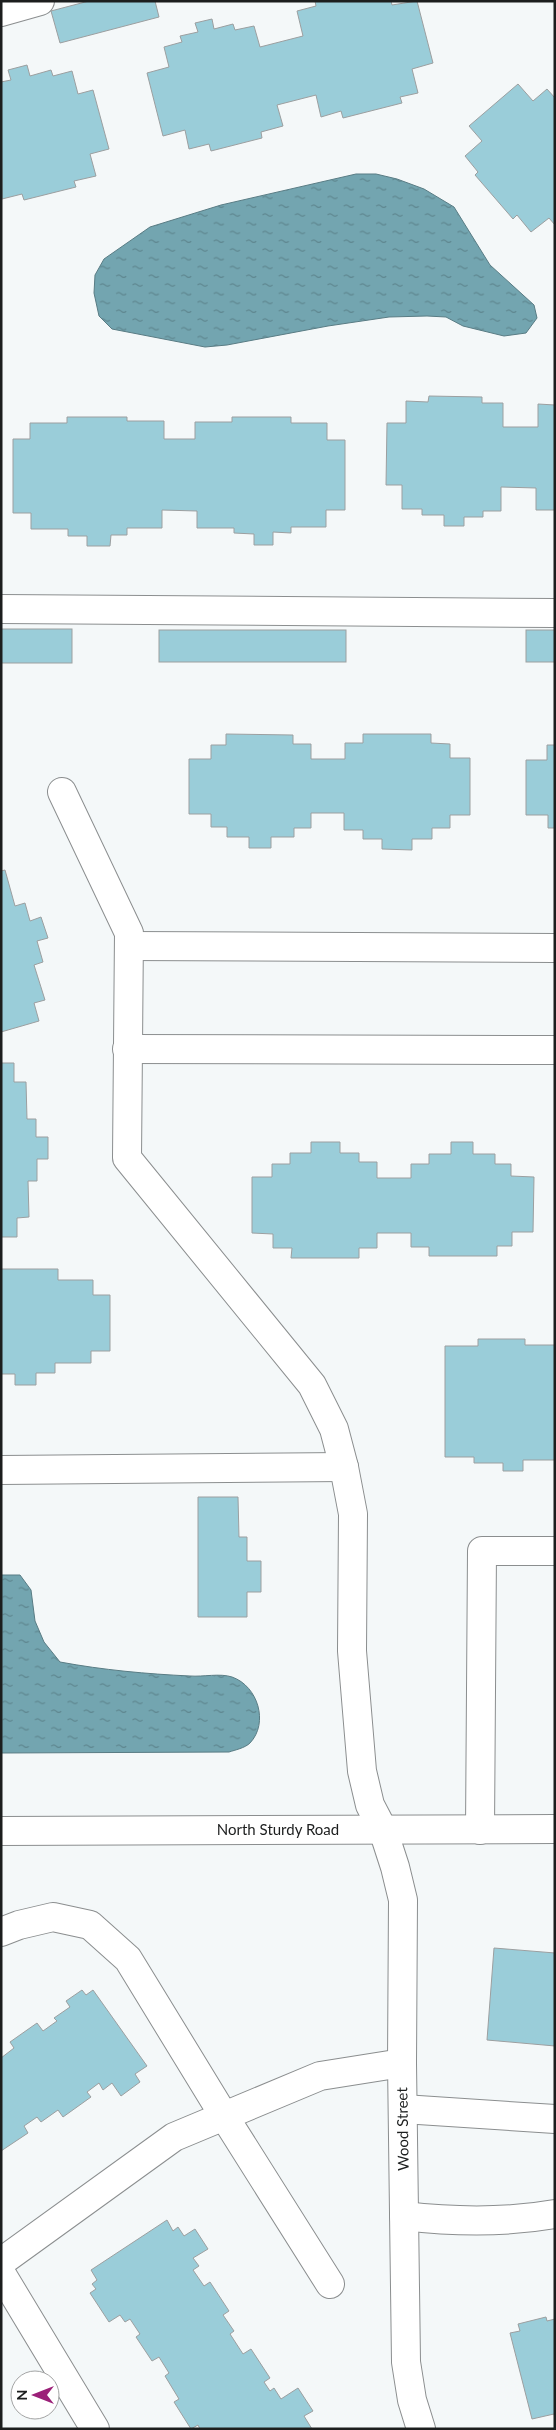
<svg xmlns="http://www.w3.org/2000/svg" width="556" height="2430" font-family="Lato,sans-serif">
	<defs>
		<pattern id="water-ripples" width="26" height="14" patternUnits="userSpaceOnUse" patternTransform="scale(1.25)"><rect width="26" height="14" fill="#73a5b0"/><path d="M2 4q2-2 4 0t4 0M15 11q2-2 4 0t4 0" fill="none" stroke="#5e868f"/></pattern>
	</defs>
	<rect width="100%" height="100%" fill="#f4f8f9"/>
	<g fill="url(#water-ripples)" stroke="#597c84">
		<polygon points="356,174 376,174 397,179 424,189 454,207 490,265 534,305 537,318 526,333 504,336 463,326 446,317 427,316 389,317 328,326 227,345 205,347 112,329 99,316 94,293 95,275 104,259 150,227 221,205"/>
		<path d="M1 1575H20L31 1590 35 1621 44 1642 60 1662C103 1670 147 1674 190 1676 203 1677 220 1673 232 1677 258 1686 269 1723 250 1743 245 1748 235 1750 229 1752L1 1753Z"/>
	</g>
	<g fill="#9acdd9" stroke="#9c9fa0">
		<polygon points="89,1 155,1 159,17 60,43 51,11"/>
		<polygon points="315,1 391,1 392,5 417,1 433,63 412,69 418,93 400,97 402,103 343,118 341,111 321,117 316,95 277,105 283,126 261,132 262,138 211,151 209,144 189,149 185,130 163,136 147,73 169,67 164,47 182,42 180,36 198,32 195,23 212,19 214,29 233,24 235,30 254,26 260,47 303,36 297,11 316,6"/>
		<polygon points="27,65 30,76 51,70 53,76 72,71 78,94 93,90 109,149 90,154 96,176 74,181 76,187 24,200 22,194 2,199 1,82 11,80 8,70"/>
		<polygon points="518,84 533,101 547,89 555,98 555,225 549,218 531,232 517,215 513,219 475,175 478,172 465,156 482,141 469,126"/>
		<polygon points="429,396 482,397 482,403 503,403 503,427 538,427 538,404 555,405 555,510 536,510 536,488 501,487 501,511 483,511 483,517 464,517 464,526 444,526 444,515 422,515 422,509 402,509 402,485 386,485 387,423 406,423 406,401 428,402"/>
		<polygon points="67,417 127,417 127,421 164,421 164,439 195,439 195,422 232,422 232,417 291,417 291,423 327,423 327,440 345,440 345,510 326,510 326,527 291,527 291,533 273,532 273,545 254,545 254,534 234,533 234,528 197,528 197,511 162,510 162,528 127,528 127,535 111,535 110,546 87,546 87,536 68,536 68,529 31,529 31,513 13,513 13,439 30,439 30,423 67,423"/>
		<rect x="1" y="629" width="71" height="34"/>
		<rect x="159" y="630" width="187" height="32"/>
		<rect x="526" y="630" width="29" height="32"/>
		<polygon points="226,734 293,735 293,744 311,744 311,759 345,759 345,743 363,743 363,734 431,734 431,743 450,744 450,758 470,758 470,815 450,815 450,828 432,828 432,839 412,839 412,850 382,849 382,839 363,839 363,830 344,830 344,813 311,813 311,828 294,828 294,837 271,837 271,848 249,848 249,837 227,837 227,827 211,827 211,814 189,814 189,759 211,759 211,745 226,745"/>
		<polygon points="547,745 555,745 555,828 548,828 548,815 526,815 526,760 547,760"/>
		<polygon points="5,870 15,906 25,903 30,921 41,917 48,938 37,941 43,962 34,965 45,1000 34,1003 39,1021 1,1032 1,871"/>
		<polygon points="1,1063 14,1063 14,1082 26,1082 27,1119 36,1119 36,1137 48,1137 48,1159 37,1159 37,1181 28,1181 29,1217 17,1218 17,1237 1,1237"/>
		<polygon points="311,1142 340,1142 340,1153 359,1153 359,1162 377,1162 377,1178 411,1178 411,1164 429,1164 429,1154 451,1154 451,1142 473,1142 473,1154 495,1154 495,1164 511,1164 511,1176 534,1177 533,1232 512,1232 512,1246 497,1246 497,1256 429,1256 429,1247 411,1247 411,1233 377,1233 377,1248 359,1248 359,1258 291,1258 292,1248 273,1248 273,1234 252,1233 252,1177 272,1177 272,1164 290,1164 290,1153 311,1153"/>
		<polygon points="1,1269 58,1269 58,1280 93,1280 93,1295 110,1295 110,1351 91,1351 91,1363 55,1363 55,1373 36,1373 36,1385 15,1385 15,1374 1,1374"/>
		<polygon points="478,1339 525,1339 525,1345 555,1345 555,1460 523,1460 523,1471 503,1471 503,1463 474,1463 474,1457 445,1457 445,1346 478,1346"/>
		<polygon points="198,1497 238,1497 239,1537 247,1537 247,1561 261,1561 261,1592 247,1592 247,1617 198,1617"/>
		<polygon points="494,1948 555,1953 555,2046 487,2040"/>
		<polygon points="82,1990 86,1995 93,1990 147,2066 135,2074 140,2082 121,2096 112,2083 103,2090 99,2083 87,2092 91,2097 63,2117 58,2110 41,2122 37,2117 24,2126 28,2133 1,2151 1,2058 14,2048 10,2042 37,2023 43,2031 57,2021 54,2018 70,2007 66,2001"/>
		<polygon points="167,2220 173,2231 178,2227 184,2236 195,2229 208,2249 193,2258 199,2266 193,2270 204,2286 210,2282 229,2311 223,2315 234,2331 230,2334 243,2354 251,2349 270,2378 264,2382 270,2391 274,2388 281,2399 298,2388 313,2411 304,2416 312,2429 200,2429 198,2425 191,2429 174,2402 179,2399 165,2376 169,2373 159,2357 152,2361 136,2337 140,2334 130,2319 125,2322 120,2315 109,2322 90,2293 96,2289 92,2284 97,2280 91,2270"/>
		<polygon points="546,2317 547,2321 555,2319 555,2418 554,2414 532,2419 510,2333 520,2331 518,2324"/>
	</g>
	<g fill="none" stroke-linecap="round" stroke-linejoin="round">
		<defs>
			<g id="minor">
				<polyline points="1,12 40,1"/>
				<polyline points="1,609 555,613"/>
				<polyline points="62,792 129,933 127,1158 312,1385 334,1429 344,1467 353,1514 352,1651 362,1771 370,1805 383,1830 395,1867 403,1900 402,2063 406,2362 412,2400 421,2429"/>
				<polyline points="129,946 555,948"/>
				<polyline points="127,1049 555,1050"/>
				<polyline points="1,1470 344,1467"/>
				<polyline points="480,1830 482,1551 555,1551"/>
				<polyline points="1,1831 555,1829"/>
				<polyline points="1,1932 19,1925 53,1917 90,1925 128,1959 224,2116 330,2284"/>
				<polyline points="403,2109 555,2119"/>
				<path d="M404 2216C455 2222 504 2223 555 2214"/>
				<polyline points="1,2262 174,2137 320,2076 402,2063"/>
				<polyline points="1,2273 95,2429"/>
			</g>
		</defs>
		<use href="#minor" stroke="#8b8e8f" stroke-width="30"/>
		<use href="#minor" stroke="#fff" stroke-width="28"/>
	</g>
	<g text-anchor="middle" stroke-width="4" stroke-linejoin="round" paint-order="stroke">
		<g font-size="15" fill="#1c1e1e" stroke="#fff">
			<text x="278" y="1835">North Sturdy Road</text>
			<text transform="translate(403 2129) rotate(-91)" y="5">Wood Street</text>
		</g>
	</g>
	<rect width="556" height="2430" fill="none" stroke="#1c1e1e" stroke-width="5"/>
	<g transform="translate(35 2395) rotate(270)"><circle r="24" fill="#ffffff" stroke="#a4a5a5"/>
	<path d="M0-4L9 19L0 12L-9 19Z" fill="#9b2078"/>
	<text y="-8" font-size="14" font-weight="bold" text-anchor="middle" fill="#1c1e1e">N</text>
	</g>
</svg>
